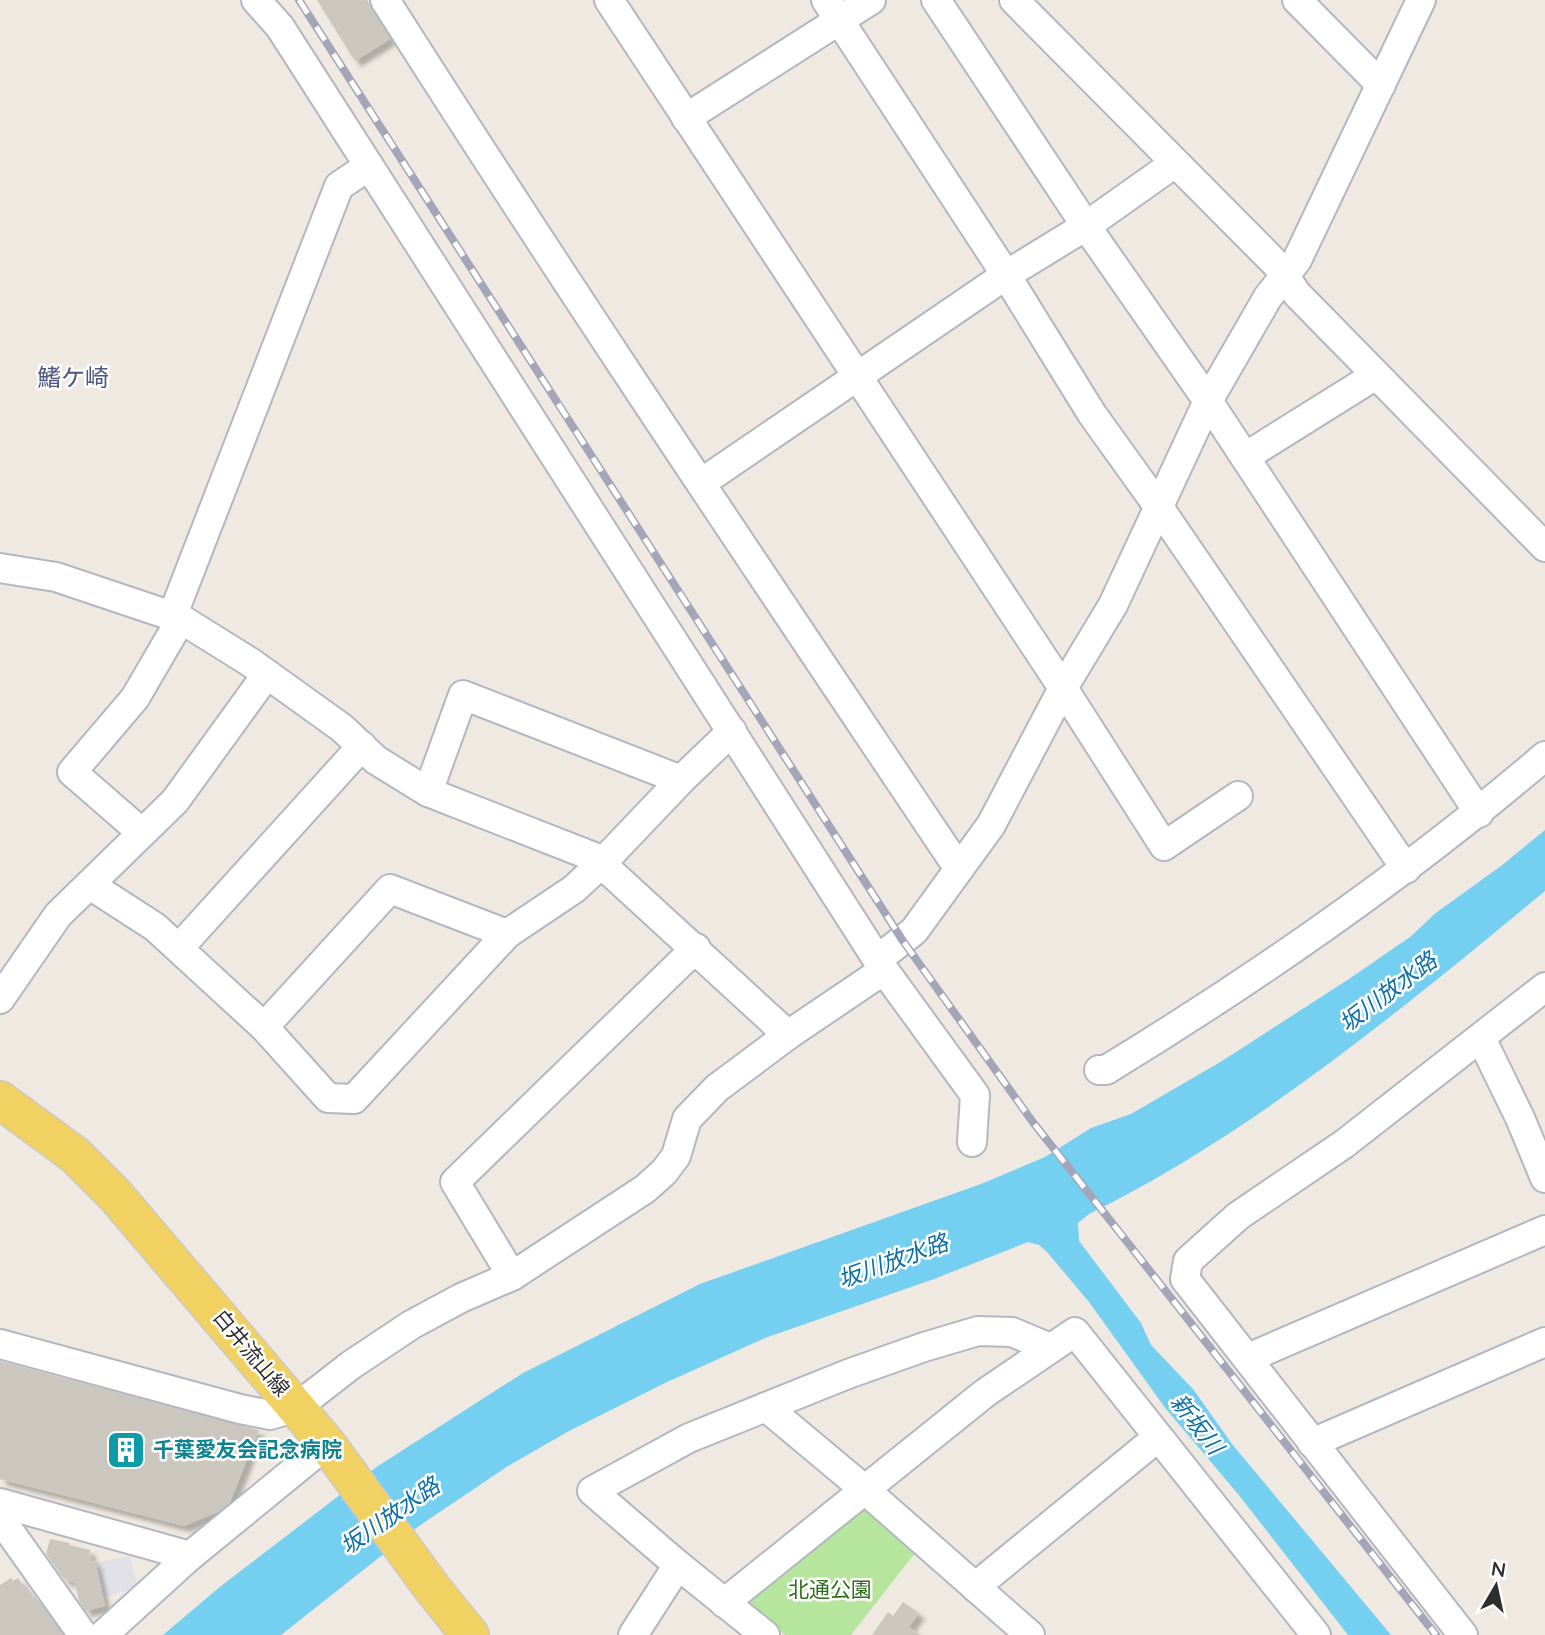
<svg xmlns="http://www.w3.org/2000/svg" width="1545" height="1635" font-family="Lato,'Noto Sans JP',sans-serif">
	<defs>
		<filter id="shadow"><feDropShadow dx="6" dy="6" stdDeviation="2" flood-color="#0004"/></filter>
	</defs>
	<rect width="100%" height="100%" fill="#efe9e1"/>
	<polygon fill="#e3e1e8" points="129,1556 138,1588 105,1596 97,1563"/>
	<polygon fill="#b6e59e" points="858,1508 867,1509 915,1553 851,1635 785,1635 749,1605 752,1594"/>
	<path fill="#75cff0" d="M1545 830V891C1403 1008 1255 1132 1089 1214L1078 1223 1079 1241 1141 1323 1151 1345 1193 1389 1232 1444 1391 1635H1348L1238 1494 1166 1409 1089 1302 1047 1252 1039 1245 1028 1242 934 1279 765 1338 665 1383 569 1431 508 1466 419 1526 281 1635H163L221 1586 375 1468 523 1373 700 1284 981 1184 1045 1157 1091 1128 1131 1114 1222 1061 1349 979 1410 937 1437 912 1501 866Z"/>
	<g fill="#cbc7bf" filter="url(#shadow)">
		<polygon points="317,0 367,0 390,39 355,61"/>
		<polygon points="0,1361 259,1430 230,1502 218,1512 184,1526 0,1479"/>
		<polygon points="50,1539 70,1543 69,1545 90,1550 89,1556 92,1557 92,1561 95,1561 105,1606 86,1611 79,1601 75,1583 64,1579 46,1554"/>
		<polygon points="11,1578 13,1581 18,1578 33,1599 34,1595 62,1635 0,1635 0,1585"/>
		<polygon points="903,1602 919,1613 909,1627 920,1635 872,1635 888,1612 893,1616"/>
	</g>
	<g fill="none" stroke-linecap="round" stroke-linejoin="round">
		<defs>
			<g id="minor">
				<polyline points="256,0 280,27 884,970 975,1095 972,1142"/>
				<path d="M385 0C571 293 766 581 959 869"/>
				<polyline points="609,0 1063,688 1164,846 1238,796"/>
				<polyline points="826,0 1006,275 1092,414 1158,506 1406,869"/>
				<polyline points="936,0 1086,226 1208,401 1479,813"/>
				<polyline points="1014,0 1278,266 1297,294 1545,547"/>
				<polyline points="1297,0 1381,85"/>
				<polyline points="686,118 871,0"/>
				<polyline points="1245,457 1376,375"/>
				<polyline points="701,483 1006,275 1086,226 1175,163"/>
				<polyline points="0,568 56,577 181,619 250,662 342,728 376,760 428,792 594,857 788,1035"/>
				<polyline points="172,617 339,186 369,166"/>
				<polyline points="428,792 463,695 681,780"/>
				<polyline points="141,832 72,772 135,698 181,619"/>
				<polyline points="90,885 155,927 264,1027 328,1098 354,1099 507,934 574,889 601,864 681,780 732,731"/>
				<polyline points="179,948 362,746"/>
				<polyline points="878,959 914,931 991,825 1063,688 1113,605 1208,401 1268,297 1297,260 1421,0"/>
				<polyline points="0,999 58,915 175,801 267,674"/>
				<polyline points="264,1027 390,889 507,934"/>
				<polyline points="1481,1038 1520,1118 1545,1178"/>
				<path d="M1099 1070H1106C1260 976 1408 873 1545 756"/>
				<polyline points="512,1276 455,1182 696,948"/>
				<polyline points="0,1344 240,1409 270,1415 297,1407 351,1365 411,1325 461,1298 512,1276 645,1189 664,1172 676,1156 687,1119 717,1088 788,1035 884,970"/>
				<polyline points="1248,1358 1545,1230"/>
				<polyline points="766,1407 864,1489 1030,1635"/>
				<polyline points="1312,1443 1545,1342"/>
				<polyline points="0,1503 190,1556"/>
				<polyline points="0,1518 83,1635"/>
				<polyline points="975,1587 1157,1438"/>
				<polyline points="724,1603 985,1393 1075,1332 1316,1635"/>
				<polyline points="103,1635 190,1556 327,1444"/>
				<polyline points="633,1635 678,1565"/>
				<polyline points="765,1635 678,1565 592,1491 689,1438 848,1374 924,1347 978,1331 1012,1332 1050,1348"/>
				<polyline points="1463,1635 1185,1279 1188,1261 1238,1216 1344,1144 1545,987"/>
			</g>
			<polyline id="major" points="0,1100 75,1155 115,1195 327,1444 432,1588 470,1635"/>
		</defs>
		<use href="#minor" stroke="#b4b7c1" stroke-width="32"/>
		<use href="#major" stroke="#c9c9c9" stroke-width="40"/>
		<use href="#minor" stroke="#fff" stroke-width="28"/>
		<use href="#major" stroke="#f2d163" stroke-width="37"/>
		<defs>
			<polyline id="rail" points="299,0 903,941 1032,1121 1436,1635"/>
		</defs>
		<use href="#rail" stroke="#a3a6b8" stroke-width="8"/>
		<use href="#rail" stroke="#fff" stroke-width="5" stroke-dasharray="16" stroke-linecap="butt"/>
	</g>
	<defs>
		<symbol id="building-square" viewBox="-11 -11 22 22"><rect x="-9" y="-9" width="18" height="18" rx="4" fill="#0f9aa8" stroke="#fff"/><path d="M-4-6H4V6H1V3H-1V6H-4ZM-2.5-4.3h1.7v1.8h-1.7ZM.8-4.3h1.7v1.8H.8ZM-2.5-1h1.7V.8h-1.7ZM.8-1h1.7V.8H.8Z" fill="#fff"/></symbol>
	</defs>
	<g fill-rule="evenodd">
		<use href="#building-square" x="104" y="1428" width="44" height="44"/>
	</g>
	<g text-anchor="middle" stroke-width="5" stroke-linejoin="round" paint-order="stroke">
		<g font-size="21" fill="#2e2e2e" stroke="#fff">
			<text transform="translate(251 1353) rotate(50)" y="7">白井流山線</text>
		</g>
		<g font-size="21" font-weight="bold" fill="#0d838f" stroke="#fff" text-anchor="start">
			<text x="153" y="1457">千葉愛友会記念病院</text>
		</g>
		<g font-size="21" fill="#2c6e1b" stroke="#fff">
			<text x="830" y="1597">北通公園</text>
		</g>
		<g font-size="23" font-style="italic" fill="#0d6fa3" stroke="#fff">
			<text transform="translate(1388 992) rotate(-37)" y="8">坂川放水路</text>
			<text transform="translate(893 1261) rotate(-20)" y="8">坂川放水路</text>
			<text transform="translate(1197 1424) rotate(52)" y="8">新坂川</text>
			<text transform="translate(390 1516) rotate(-35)" y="8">坂川放水路</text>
		</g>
		<g font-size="24" fill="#4d5680" stroke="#fff">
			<text x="73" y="386">鰭ケ崎</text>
		</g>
	</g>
	<g transform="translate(1496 1586) rotate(9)" stroke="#ffffff" stroke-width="5" paint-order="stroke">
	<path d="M0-5L12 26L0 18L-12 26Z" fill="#2e2e2e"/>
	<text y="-10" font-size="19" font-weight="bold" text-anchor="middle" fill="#2e2e2e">N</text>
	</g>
</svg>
